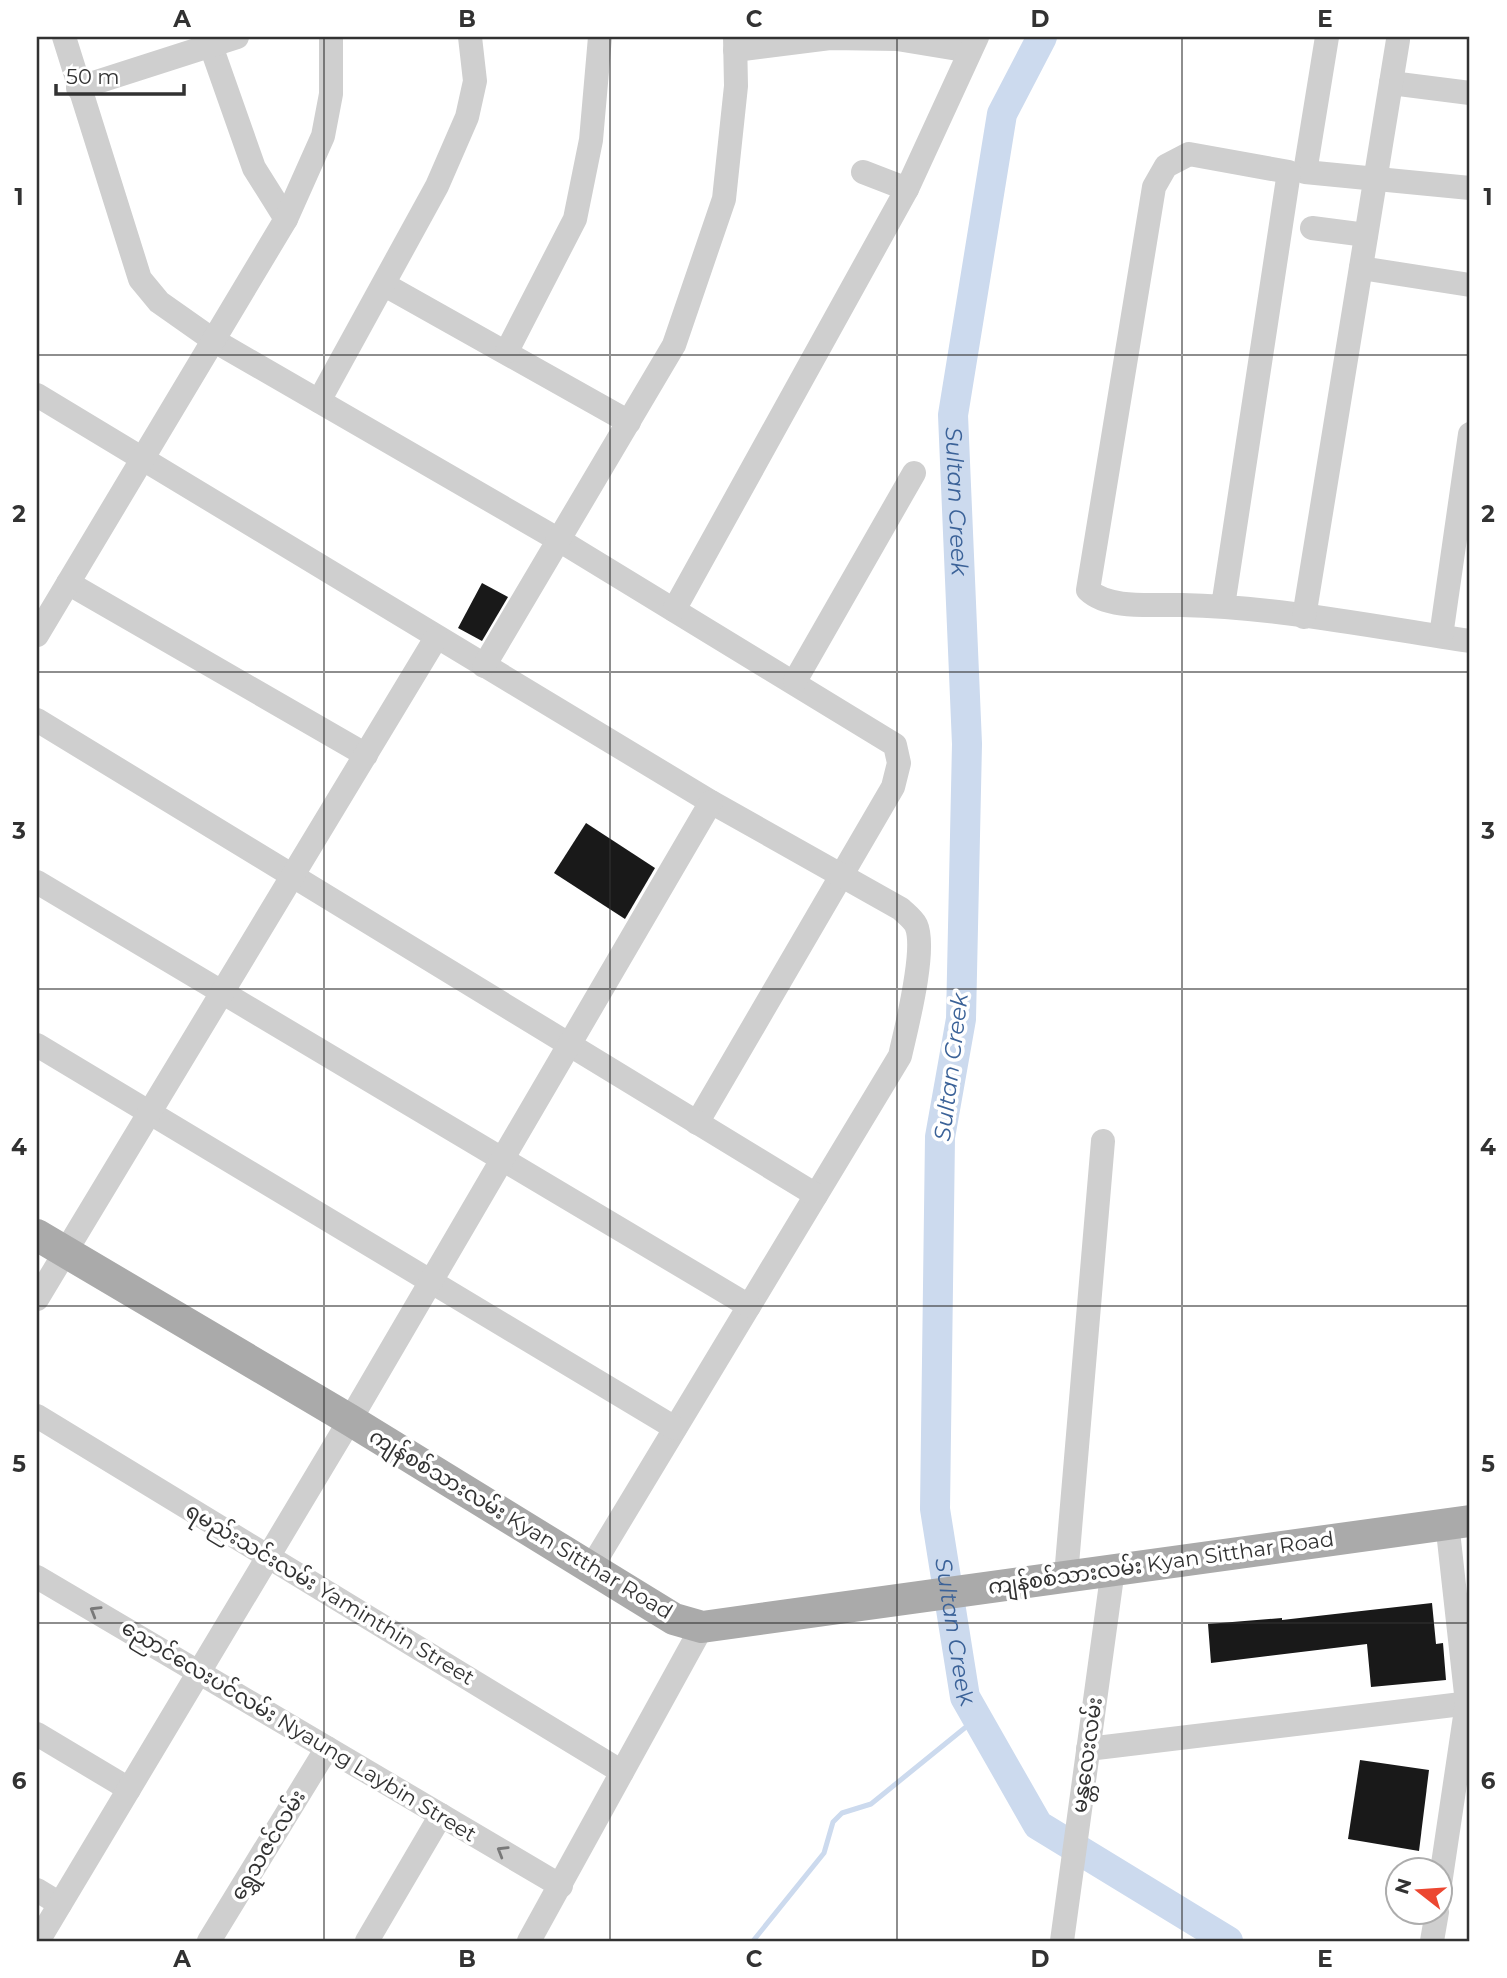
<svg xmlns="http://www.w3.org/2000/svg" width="1507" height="1978" font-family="Montserrat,'Noto Sans Myanmar',sans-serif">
	<rect width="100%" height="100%" fill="#fff"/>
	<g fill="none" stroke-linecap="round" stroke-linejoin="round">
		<polyline stroke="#ccdaee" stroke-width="5" points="753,1941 824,1853 833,1822 842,1813 871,1804 977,1718"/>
		<path stroke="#ccdaee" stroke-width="30" id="s1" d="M1042 37 1002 114 953 415 967 744 961 1019 940 1137 935 1509 965 1697 1038 1825 1228 1941"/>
	</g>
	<g fill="#191919">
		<polygon points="482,583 508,597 482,641 458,628"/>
		<polygon points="586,823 655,868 625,919 554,873"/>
		<polygon points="1432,1603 1436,1644 1443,1643 1446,1680 1371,1687 1367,1644 1211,1663 1208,1624 1282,1618 1282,1620"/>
		<polygon points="1360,1760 1429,1770 1419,1851 1348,1839"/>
	</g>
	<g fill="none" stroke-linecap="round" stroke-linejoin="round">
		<g stroke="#cfcfcf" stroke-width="24">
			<polyline points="64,37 140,279 159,302 213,340 559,540 895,745 899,763 893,787 697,1123"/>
			<polyline points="1327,37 1305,172 1470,188"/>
			<polyline points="211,46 254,168 286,219"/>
			<polyline points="735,50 830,38 897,39 970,51"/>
			<polyline points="1391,83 1470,93"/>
			<polyline points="78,88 237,37"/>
			<polyline points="863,172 907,189"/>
			<polyline points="1312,228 1366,235"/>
			<polyline points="1361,268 1470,285"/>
			<polyline points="385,285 629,422"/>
			<polyline points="507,351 575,219 591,140 600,37"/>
			<path d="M37 395 711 802 901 909C905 913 913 919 916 925 927 949 906 1029 900 1056L591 1568"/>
			<polyline points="319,401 437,186 467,117 475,81 470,37"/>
			<polyline points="68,583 366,755"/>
			<path d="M1223 606 1289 172 1189 154 1166 166 1154 187 1088 590C1109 610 1154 604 1182 605 1278 607 1375 627 1470 641"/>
			<polyline points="674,610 907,189 977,37"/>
			<polyline points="1304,617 1398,40"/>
			<polyline points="37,635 286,219 323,136 331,94 331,37"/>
			<polyline points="1441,636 1470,434"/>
			<polyline points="484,666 674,345 724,199 736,86 735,37"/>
			<polyline points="795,681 914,473"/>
			<polyline points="37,720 816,1195"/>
			<polyline points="37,882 749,1306"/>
			<polyline points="37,1045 675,1428"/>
			<polyline points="37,1299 436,638"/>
			<polyline points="37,1416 622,1772"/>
			<polyline points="1066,1576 1103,1141"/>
			<polyline points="37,1577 561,1886"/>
			<polyline points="37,1734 129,1789"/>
			<polyline points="1088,1749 1470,1703"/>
			<polyline points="1440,1884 1467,1703 1447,1522"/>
			<polyline points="37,1890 60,1904"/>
			<polyline points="38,1941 350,1420 711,802"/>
			<polyline points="209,1941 327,1748"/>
			<polyline points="367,1941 441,1815"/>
			<polyline points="529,1941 702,1627"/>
			<polyline points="1062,1941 1113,1569"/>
			<polyline points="1432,1941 1437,1912"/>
		</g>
		<polyline stroke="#aaa" stroke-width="32" points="37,1235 350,1420 674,1619 702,1627 1470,1521"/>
	</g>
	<defs><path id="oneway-chevron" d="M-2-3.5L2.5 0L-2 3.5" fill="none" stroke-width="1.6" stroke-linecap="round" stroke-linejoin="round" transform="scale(1.75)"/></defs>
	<g stroke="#797979">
		<use href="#oneway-chevron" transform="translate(95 1611) rotate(-149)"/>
		<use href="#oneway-chevron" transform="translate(502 1851) rotate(-149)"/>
	</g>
	<path fill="none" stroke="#323232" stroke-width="2" stroke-opacity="0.55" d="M324 37V1941M610 37V1941M897 37V1941M1182 37V1941M37 355H1470M37 672H1470M37 989H1470M37 1306H1470M37 1623H1470"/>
	<g text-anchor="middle" stroke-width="7" stroke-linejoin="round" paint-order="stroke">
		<g font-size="21" fill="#323232" stroke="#fff">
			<text transform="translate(521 1524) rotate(31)" y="7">ကျန်စစ်သားလမ်း Kyan Sitthar Road</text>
			<text transform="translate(1161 1563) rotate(-8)" y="7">ကျန်စစ်သားလမ်း Kyan Sitthar Road</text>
			<text transform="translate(330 1594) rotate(31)" y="7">ရမည်းသင်းလမ်း Yaminthin Street</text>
			<text transform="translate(299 1731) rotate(31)" y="7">ညောင်လေးပင်လမ်း Nyaung Laybin Street</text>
			<text transform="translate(1087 1755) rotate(-82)" y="7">မန္တလေးလမ်း</text>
			<text transform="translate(268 1845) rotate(-59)" y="7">ရွှေသဇင်လမ်း</text>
		</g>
		<g font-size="23" font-style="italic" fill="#3b6298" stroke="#fff">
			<text dy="8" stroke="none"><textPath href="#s1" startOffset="478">Sultan Creek</textPath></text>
			<text transform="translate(951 1067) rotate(-83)" y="8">Sultan Creek</text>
			<text dy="8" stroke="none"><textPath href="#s1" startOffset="1612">Sultan Creek</textPath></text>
		</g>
	</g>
	<rect width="1507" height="1978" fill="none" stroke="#ffffff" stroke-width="77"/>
	<g transform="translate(1419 1891) rotate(287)"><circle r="33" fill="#ffffff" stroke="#adadad" stroke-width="2"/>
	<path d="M0-5L12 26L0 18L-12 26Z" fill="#ec4731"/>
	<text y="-10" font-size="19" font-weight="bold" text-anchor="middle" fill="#323232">N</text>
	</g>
	<path d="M56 84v10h128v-10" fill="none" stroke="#323232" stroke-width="3.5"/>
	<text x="66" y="84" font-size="21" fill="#323232" stroke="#ffffff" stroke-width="5" paint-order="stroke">50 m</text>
	<rect x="38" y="38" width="1430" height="1902" fill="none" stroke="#323232" stroke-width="2.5"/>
	<g font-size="23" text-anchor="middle" font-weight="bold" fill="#323232">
		<text x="182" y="27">A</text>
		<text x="467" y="27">B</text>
		<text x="754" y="27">C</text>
		<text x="1040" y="27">D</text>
		<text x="1325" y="27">E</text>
		<text x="19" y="205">1</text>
		<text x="1488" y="205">1</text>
		<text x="19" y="522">2</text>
		<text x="1488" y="522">2</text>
		<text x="19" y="839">3</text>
		<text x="1488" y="839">3</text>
		<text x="19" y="1155">4</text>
		<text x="1488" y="1155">4</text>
		<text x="19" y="1472">5</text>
		<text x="1488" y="1472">5</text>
		<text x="19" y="1789">6</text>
		<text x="1488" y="1789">6</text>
		<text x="182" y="1967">A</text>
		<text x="467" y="1967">B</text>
		<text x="754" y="1967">C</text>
		<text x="1040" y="1967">D</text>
		<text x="1325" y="1967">E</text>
	</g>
</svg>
